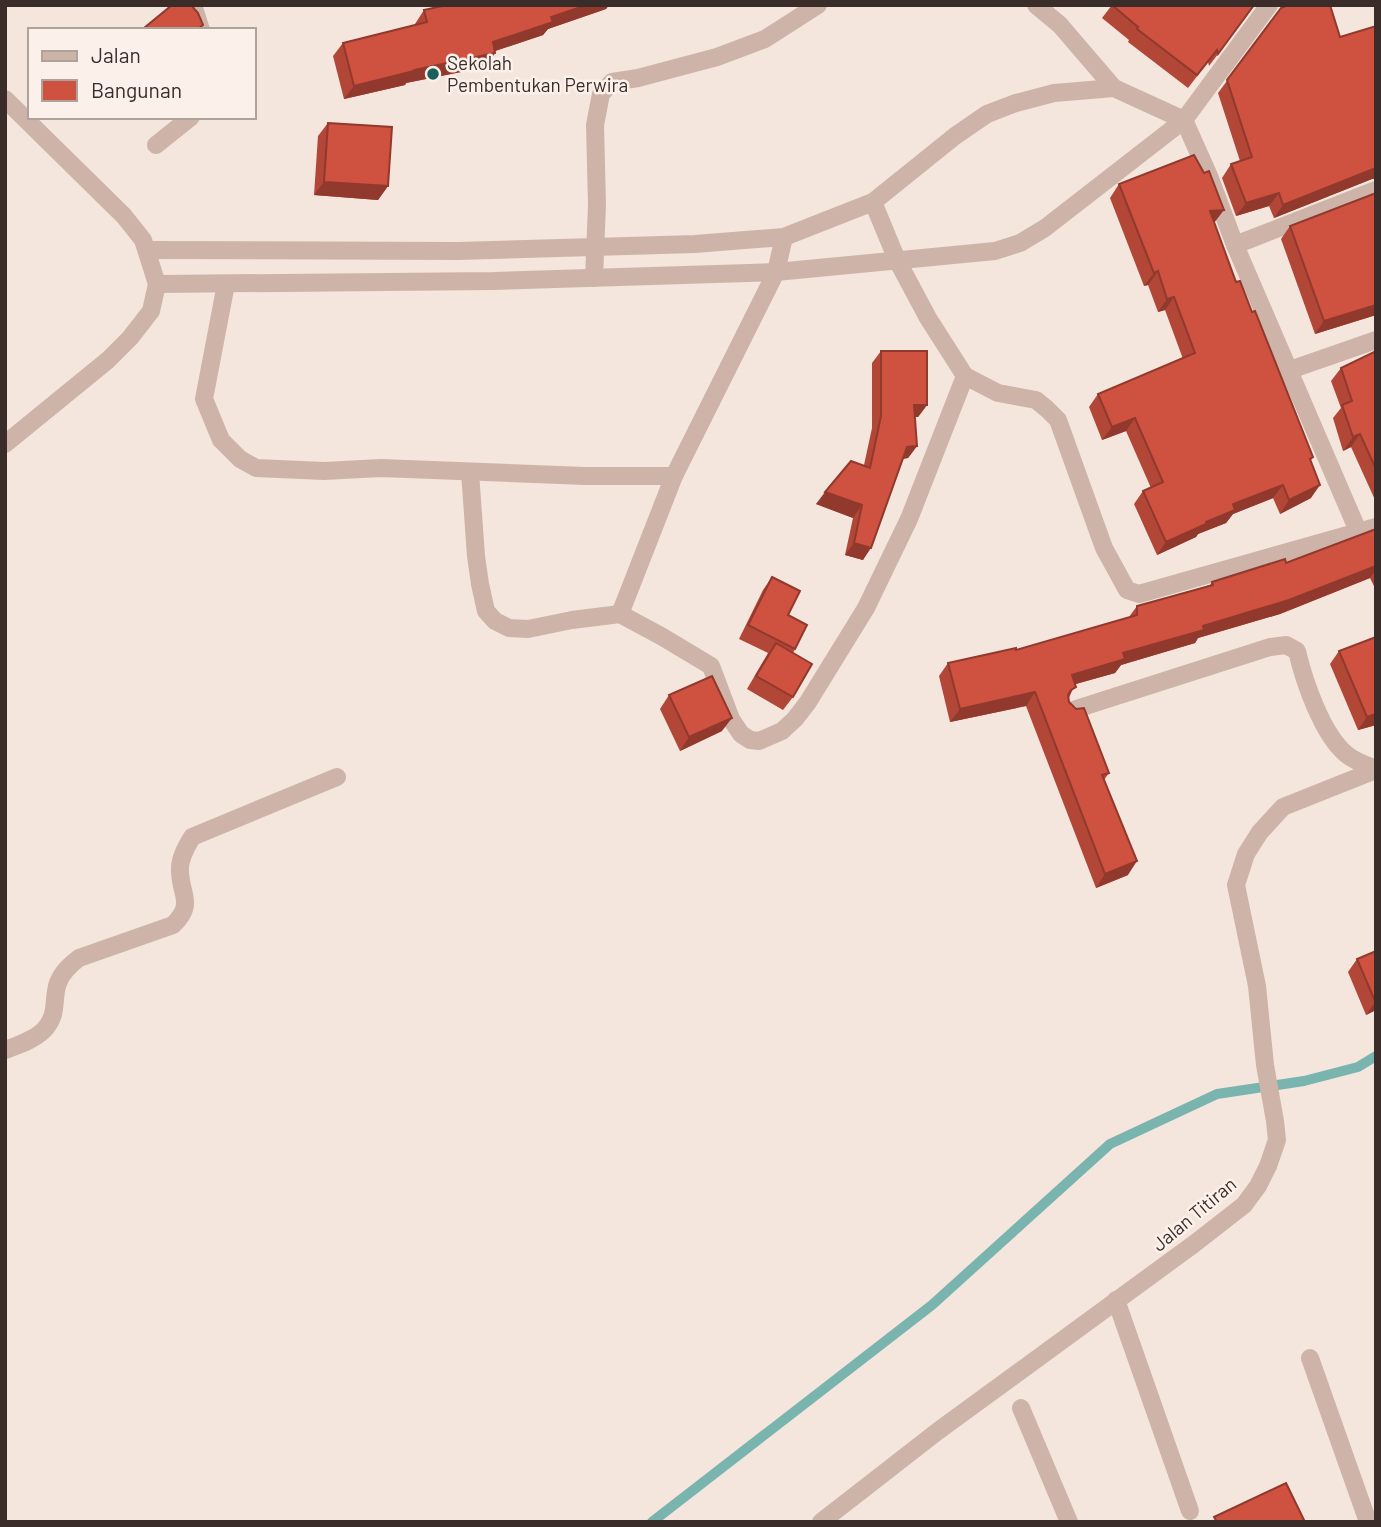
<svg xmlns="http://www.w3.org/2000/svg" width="1381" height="1527" font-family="Barlow,sans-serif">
	<rect width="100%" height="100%" fill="#f4e6dd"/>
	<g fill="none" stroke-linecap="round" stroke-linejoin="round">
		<polyline stroke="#7ab4af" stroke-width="10" points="652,1522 932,1305 1110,1144 1217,1094 1304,1081 1358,1067 1376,1056"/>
		<g stroke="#ceb4a8" stroke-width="18">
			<path d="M5 1050C18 1045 34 1040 44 1030 59 1014 52 999 58 983 62 972 70 965 79 958L173 925C196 903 179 894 180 868 180 857 187 846 192 837L337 777"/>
			<polyline points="1116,1300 1190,1511"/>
		</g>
		<g stroke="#ceb4a8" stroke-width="18">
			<polyline points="193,5 201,30"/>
			<polyline points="1036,5 1060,25 1114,88"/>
			<polyline points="5,99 124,216 143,240 157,284 151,311 130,338 108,360 5,444"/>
			<polyline points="156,145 191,117"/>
			<polyline points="873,202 897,260 928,318 965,376 998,393 1036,400 1047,409 1058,420 1104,548 1127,590 1139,594 1376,527"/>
			<polyline points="1235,245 1376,190"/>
			<polyline points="148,250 458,251 695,244 784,237 873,202 955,136 987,114 1016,103 1054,93 1114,88 1184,120 1209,176 1235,245 1358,531"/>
			<polyline points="594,278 597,205 595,125 601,94 612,82 638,78 717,57 765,39 818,5"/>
			<polyline points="157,284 493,281 776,272 995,251 1020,243 1045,228 1184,120 1269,5"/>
			<polyline points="226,284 204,399 221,440 240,459 256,468 324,471 381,468 585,476 674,476"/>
			<polyline points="1290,370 1376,340"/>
			<polyline points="470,472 476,556 480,584 486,611 495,621 509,628 528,629 572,620 620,614 661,636 711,666 731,719 741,734 750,740 759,741 782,731 795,719 808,702 866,608 909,519 965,376"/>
			<polyline points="620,614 674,476 776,272 784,237"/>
			<path d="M1070 711 1270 647 1286 645 1297 651C1304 681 1322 734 1346 754 1354 761 1366 765 1376 769"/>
			<polyline points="1310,1358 1368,1522"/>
			<polyline points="1021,1408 1069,1522"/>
			<polyline points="821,1522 938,1431 1194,1244 1244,1205 1258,1186 1268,1166 1277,1140 1275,1121 1265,1065 1257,986 1236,885 1246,854 1260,832 1283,807 1376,770"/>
		</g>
	</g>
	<g fill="#b24637">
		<polygon points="447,5 609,5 606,9 548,29 543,35 495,51 486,67 406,83 405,85 344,99 333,56 343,43 415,25 415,24 424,10"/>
		<polygon points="1112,5 1255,5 1209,66 1208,62 1188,88 1128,42 1129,40 1102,18"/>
		<polygon points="1281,8 1372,179 1274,218 1269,206 1236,216 1222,178 1231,164 1240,161 1218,93"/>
		<polygon points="328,123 388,186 378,200 314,195 318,136"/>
		<polygon points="1119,184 1236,282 1252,312 1313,457 1311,460 1311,498 1280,514 1273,498 1233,514 1226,523 1198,534 1196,537 1157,555 1134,504 1143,491 1151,488 1126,431 1102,440 1089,407 1098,394 1183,359 1165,310 1158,312 1148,285 1144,286 1110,198"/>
		<polygon points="1290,226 1376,315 1315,334 1281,239"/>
		<polygon points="881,351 927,405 918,417 915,417 917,446 908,458 903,459 863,560 845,555 853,518 816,504 864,465 872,428 872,363"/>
		<polygon points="1376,351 1376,502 1351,447 1343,451 1333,418 1341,408 1331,381 1341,368"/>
		<polygon points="1376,529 1376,590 1370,578 1280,614 1198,638 1195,643 1121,665 1115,673 1075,684 1069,698 1069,702 1109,773 1104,780 1128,875 1096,888 1026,706 950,722 939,676 948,663 1016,650 1129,617 1137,606 1210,585 1212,582 1286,563"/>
		<polygon points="772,577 788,615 795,649 793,653 793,697 783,710 747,689 768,653 739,639 763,590"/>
		<polygon points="1376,637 1376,725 1358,730 1330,664 1339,651"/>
		<polygon points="669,695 722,731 680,751 660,709"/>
		<polygon points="1376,951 1376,1010 1366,1015 1348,972 1357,959"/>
	</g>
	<g fill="#91392d">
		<polygon points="587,5 609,5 606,9 548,29 543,35 483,55 493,42 551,17"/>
		<polygon points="495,53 486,67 406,83 405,85 344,99 354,86 414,70"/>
		<polygon points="1376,168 1376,179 1372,179 1274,218 1283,205"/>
		<polygon points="324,182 388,186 378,200 314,195"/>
		<polygon points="1279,193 1269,206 1236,216 1246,203"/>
		<polygon points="1224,210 1214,223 1210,211"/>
		<polygon points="1158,271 1148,285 1144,286 1154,273"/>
		<polygon points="1174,297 1165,310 1158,312 1167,299"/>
		<polygon points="1376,305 1376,315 1315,334 1324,321"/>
		<polygon points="914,405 927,405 918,417 906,417"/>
		<polygon points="1135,418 1126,431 1102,440 1112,427"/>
		<polygon points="1360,434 1351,447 1343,451 1353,437"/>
		<polygon points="917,446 908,458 898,459 907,447"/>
		<polygon points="1283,485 1273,498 1233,514 1226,523 1198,534 1196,537 1157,555 1166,542 1206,522 1233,504"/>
		<polygon points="1320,485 1311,498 1280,514 1289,500"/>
		<polygon points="825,492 862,505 853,518 816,504"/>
		<polygon points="854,543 871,548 863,560 845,555"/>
		<polygon points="1376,566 1376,570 1370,578 1280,614 1198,638 1195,643 1121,665 1115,673 1062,688 1072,675 1123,653"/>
		<polygon points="1035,692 1026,706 950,722 960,709"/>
		<polygon points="1376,714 1376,725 1358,730 1367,717"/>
		<polygon points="732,718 722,731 680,751 689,737"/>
		<polygon points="1137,861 1128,875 1096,888 1105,874"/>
		<polygon points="1376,1001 1376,1010 1366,1015"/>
	</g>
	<g fill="#cf5140" stroke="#91392d" stroke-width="2">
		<polygon points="172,5 191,5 198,13 203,25 197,30 145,30 144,28"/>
		<polygon points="447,5 587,5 551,17 553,22 493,42 495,53 414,70 414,71 354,86 343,43 427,22 424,10"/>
		<polygon points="1112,5 1254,5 1218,54 1217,50 1197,75 1137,29 1138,27"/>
		<polygon points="1288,5 1330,5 1340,37 1376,26 1376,168 1283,205 1279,193 1246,203 1231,164 1252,157 1227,80 1281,8"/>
		<polygon points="328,123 392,127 388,186 324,182"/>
		<polygon points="1194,155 1204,173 1209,171 1224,210 1210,211 1236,282 1240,281 1252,312 1255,311 1313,457 1310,459 1320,485 1289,500 1283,485 1233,504 1235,510 1206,522 1206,524 1166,542 1143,491 1163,482 1135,418 1112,427 1098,394 1195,353 1174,297 1167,299 1158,271 1154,273 1119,184"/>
		<polygon points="1376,193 1376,305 1324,321 1290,226"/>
		<polygon points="881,351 927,351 927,405 914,405 917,446 907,447 871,548 854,543 862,505 825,492 851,461 870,468 881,416"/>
		<polygon points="1376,351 1376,469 1360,434 1353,437 1342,405 1352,401 1341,368"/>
		<polygon points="1376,529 1376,566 1289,600 1203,626 1204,630 1123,653 1125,659 1072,675 1076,687 1071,690 1068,695 1069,702 1076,709 1084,708 1109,773 1102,775 1137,861 1105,874 1035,692 960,709 948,663 1016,648 1016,650 1137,615 1137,606 1213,585 1212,582 1285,559 1286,563"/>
		<polygon points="772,577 800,591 788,615 807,625 795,649 748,625"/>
		<polygon points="1376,637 1376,714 1367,717 1339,651"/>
		<polygon points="776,643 812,664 793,697 756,676"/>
		<polygon points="712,676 732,718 689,737 669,695"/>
		<polygon points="1376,951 1376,1001 1375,1001 1357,959"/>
		<polygon points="1286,1483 1305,1522 1217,1522 1214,1517"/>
	</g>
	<circle fill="#1a5f5b" stroke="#fbf1ea" stroke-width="2.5" cx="433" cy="74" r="7"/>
	<g text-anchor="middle" stroke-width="5" stroke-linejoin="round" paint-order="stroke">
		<g font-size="19" fill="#3a2c29" stroke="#fbf1ea" text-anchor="start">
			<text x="447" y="70">Sekolah<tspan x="447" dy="22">Pembentukan Perwira</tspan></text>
		</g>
		<g font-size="19" fill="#3a2c29" stroke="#fbf1ea">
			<text transform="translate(1194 1214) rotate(-40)" y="7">Jalan Titiran</text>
		</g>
	</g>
	<rect width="1381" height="1527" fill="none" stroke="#3a2c29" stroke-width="14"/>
	<rect x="28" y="28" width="228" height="91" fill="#fbf1ea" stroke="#aea29d" stroke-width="2"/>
	<rect x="42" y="51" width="35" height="10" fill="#ceb4a8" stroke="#aea29d" stroke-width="2"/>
	<text x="91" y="63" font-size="21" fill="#3a2c29">Jalan</text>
	<rect x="42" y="80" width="35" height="21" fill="#cf5140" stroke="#aea29d" stroke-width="2"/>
	<text x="91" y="98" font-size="21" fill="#3a2c29">Bangunan</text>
</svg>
